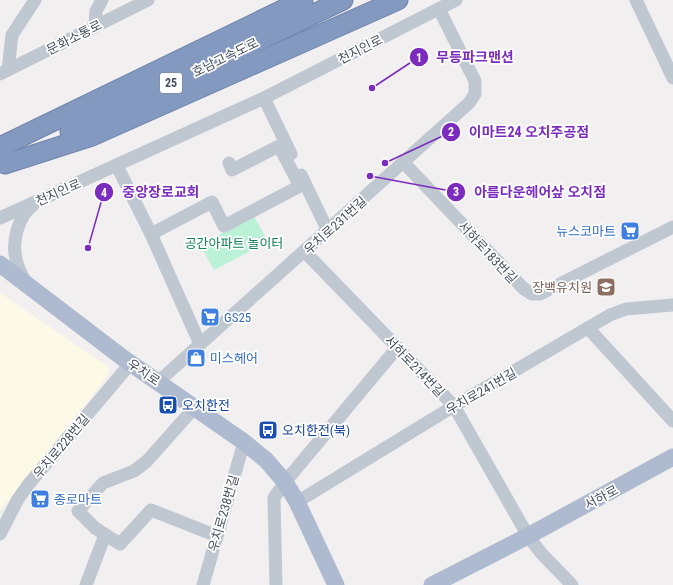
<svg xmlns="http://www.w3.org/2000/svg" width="673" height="585" font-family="'Roboto Condensed','Noto Sans KR',sans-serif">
	<rect width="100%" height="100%" fill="#f1efef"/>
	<polygon fill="#fdf9e7" points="0,293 109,367 110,373 0,511"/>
	<polygon fill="#bbf1d7" points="254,216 268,242 214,270 200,245"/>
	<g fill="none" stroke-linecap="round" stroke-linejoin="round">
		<defs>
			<g id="highway">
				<polyline points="70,132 343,0"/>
				<polyline points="0,147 303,0"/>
				<polyline points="5,164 92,136 398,0"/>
			</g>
		</defs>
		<use href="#highway" stroke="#6f84ac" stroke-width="21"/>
		<g stroke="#bfc7d1" stroke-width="13">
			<polyline points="636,0 673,78"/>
			<polyline points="95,26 96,11 102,0"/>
			<polyline points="8,70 12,35 35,0"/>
			<polyline points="0,74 148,0"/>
			<polyline points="264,98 291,154"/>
			<polyline points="404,163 524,289 532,294 540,294 673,227"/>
			<polyline points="117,166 151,234 200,344"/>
			<polyline points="301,175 328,231"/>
			<polyline points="0,218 264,98 456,0"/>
			<polyline points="151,234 212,202 224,226 300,186 279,146 232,170 229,163"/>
			<polyline points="305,252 454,406 528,536 541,553 572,585"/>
			<path d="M26 283C23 277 19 270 17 263 11 243 17 218 33 205"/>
			<polyline points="588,328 673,421"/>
			<polyline points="158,382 469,103 475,94 475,81 439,9"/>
			<polyline points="195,407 147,461 134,471 103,483 78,511 95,528 120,544 151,510 217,536"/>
			<polyline points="297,502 454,406 610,315 626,309 673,305"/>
			<polyline points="0,534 18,499 28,485 130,364"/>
			<polyline points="86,585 105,535"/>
			<polyline points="203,585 244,442"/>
			<polyline points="276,585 274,498 285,482 397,348"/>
		</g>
		<g stroke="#adbacf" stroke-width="17">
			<polyline points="0,264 123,358 244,442 266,460 285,482 297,502 336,585"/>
			<polyline points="432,585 528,536 673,457"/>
		</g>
		<use href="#highway" stroke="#8499c0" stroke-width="19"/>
	</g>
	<defs>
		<symbol id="supermarket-square" viewBox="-11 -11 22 22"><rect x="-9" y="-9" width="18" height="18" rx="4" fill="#3f7fe0" stroke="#fff"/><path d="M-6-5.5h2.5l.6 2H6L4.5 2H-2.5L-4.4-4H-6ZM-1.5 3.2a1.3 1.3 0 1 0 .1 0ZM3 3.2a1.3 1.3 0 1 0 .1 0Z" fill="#fff"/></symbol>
		<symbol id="school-square" viewBox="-11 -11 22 22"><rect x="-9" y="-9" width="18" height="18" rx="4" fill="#8d6e63" stroke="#fff"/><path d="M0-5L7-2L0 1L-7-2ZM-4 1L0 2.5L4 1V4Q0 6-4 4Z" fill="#fff"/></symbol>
		<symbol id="shop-square" viewBox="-11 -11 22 22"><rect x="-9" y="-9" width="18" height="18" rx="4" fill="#3f7fe0" stroke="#fff"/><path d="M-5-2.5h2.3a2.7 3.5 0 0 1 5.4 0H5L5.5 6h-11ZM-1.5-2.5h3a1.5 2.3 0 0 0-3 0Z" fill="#fff"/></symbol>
		<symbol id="bus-square" viewBox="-11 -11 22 22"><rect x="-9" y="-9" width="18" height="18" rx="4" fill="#1a4fb4" stroke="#fff"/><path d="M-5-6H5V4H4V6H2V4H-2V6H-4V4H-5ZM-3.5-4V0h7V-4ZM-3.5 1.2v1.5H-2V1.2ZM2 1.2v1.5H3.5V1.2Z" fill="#fff"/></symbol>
	</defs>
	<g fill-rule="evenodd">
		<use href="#supermarket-square" x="619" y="220" width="22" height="22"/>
		<use href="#school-square" x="595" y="276" width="22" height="22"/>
		<use href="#supermarket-square" x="199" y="306" width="22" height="22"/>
		<use href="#shop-square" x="185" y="347" width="22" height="22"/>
		<use href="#bus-square" x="157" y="394" width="22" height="22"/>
		<use href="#bus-square" x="257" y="419" width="22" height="22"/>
		<use href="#supermarket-square" x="29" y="488" width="22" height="22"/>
	</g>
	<g text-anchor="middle" stroke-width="3.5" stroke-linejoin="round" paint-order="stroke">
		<rect fill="#fff" stroke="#7e848e" stroke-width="1" x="160" y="73" width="22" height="20" rx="3"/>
		<g font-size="12" font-weight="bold" fill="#464f5d">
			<text x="171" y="87">25</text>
		</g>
		<g font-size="13" fill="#464f5d" stroke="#fff">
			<text transform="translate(74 37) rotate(-27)" y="5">문화소통로</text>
			<text transform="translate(360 49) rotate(-27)" y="5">천지인로</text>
			<text transform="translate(225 57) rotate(-26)" y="5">호남고속도로</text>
			<text transform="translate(58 192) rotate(-24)" y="5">천지인로</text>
			<text transform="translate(335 225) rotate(-42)" y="5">우치로231번길</text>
			<text transform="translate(488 252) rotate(47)" y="5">서하로183번길</text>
			<text transform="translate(415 366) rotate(46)" y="5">서하로214번길</text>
			<text transform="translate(144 372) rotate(34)" y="5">우치로</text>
			<text transform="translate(481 391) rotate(-30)" y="5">우치로241번길</text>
			<text transform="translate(61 446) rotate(-50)" y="5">우치로228번길</text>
			<text transform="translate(601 497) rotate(-28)" y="5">서하로</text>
			<text transform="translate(223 513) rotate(-74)" y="5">우치로238번길</text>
		</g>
		<g font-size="13" fill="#366cbe" stroke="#fff" text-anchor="start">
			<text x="616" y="236" text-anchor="end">뉴스코마트</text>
			<text x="224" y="322">GS25</text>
			<text x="210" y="363">미스헤어</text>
			<text x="54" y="504">종로마트</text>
		</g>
		<g font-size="13" fill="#138259" stroke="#fff">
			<text x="234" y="248">공간아파트 놀이터</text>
		</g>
		<g font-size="13" fill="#785e54" stroke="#fff" text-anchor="end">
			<text x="592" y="292">장백유치원</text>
		</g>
		<g font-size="13" fill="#164399" stroke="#fff" text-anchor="start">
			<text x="182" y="410">오치한전</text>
			<text x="282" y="435">오치한전(북)</text>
		</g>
	</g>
	<path fill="none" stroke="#7b2cbf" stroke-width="1.5" d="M372 88L419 57M385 163L451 132M370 176L456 192M88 248L104 192"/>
	<g fill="#7b2cbf" stroke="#fff" stroke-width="1.5">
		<circle cx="372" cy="88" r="4"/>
		<circle cx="385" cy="163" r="4"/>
		<circle cx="370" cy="176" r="4"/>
		<circle cx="88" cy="248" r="4"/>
		<circle cx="419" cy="57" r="10"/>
		<circle cx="451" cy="132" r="10"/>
		<circle cx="456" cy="192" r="10"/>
		<circle cx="104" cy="192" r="10"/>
	</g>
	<g font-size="12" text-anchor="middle" font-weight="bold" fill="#fff">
		<text x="419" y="62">1</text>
		<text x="451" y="136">2</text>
		<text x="456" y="196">3</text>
		<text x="104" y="197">4</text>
	</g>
	<g font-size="14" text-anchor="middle" font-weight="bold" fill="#7b2cbf" stroke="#fff" stroke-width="3.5" stroke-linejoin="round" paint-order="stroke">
		<text x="475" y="62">무등파크맨션</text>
		<text x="529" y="137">이마트24 오치주공점</text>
		<text x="540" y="197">아름다운헤어샆 오치점</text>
		<text x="161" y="197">중앙장로교회</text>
	</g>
</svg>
